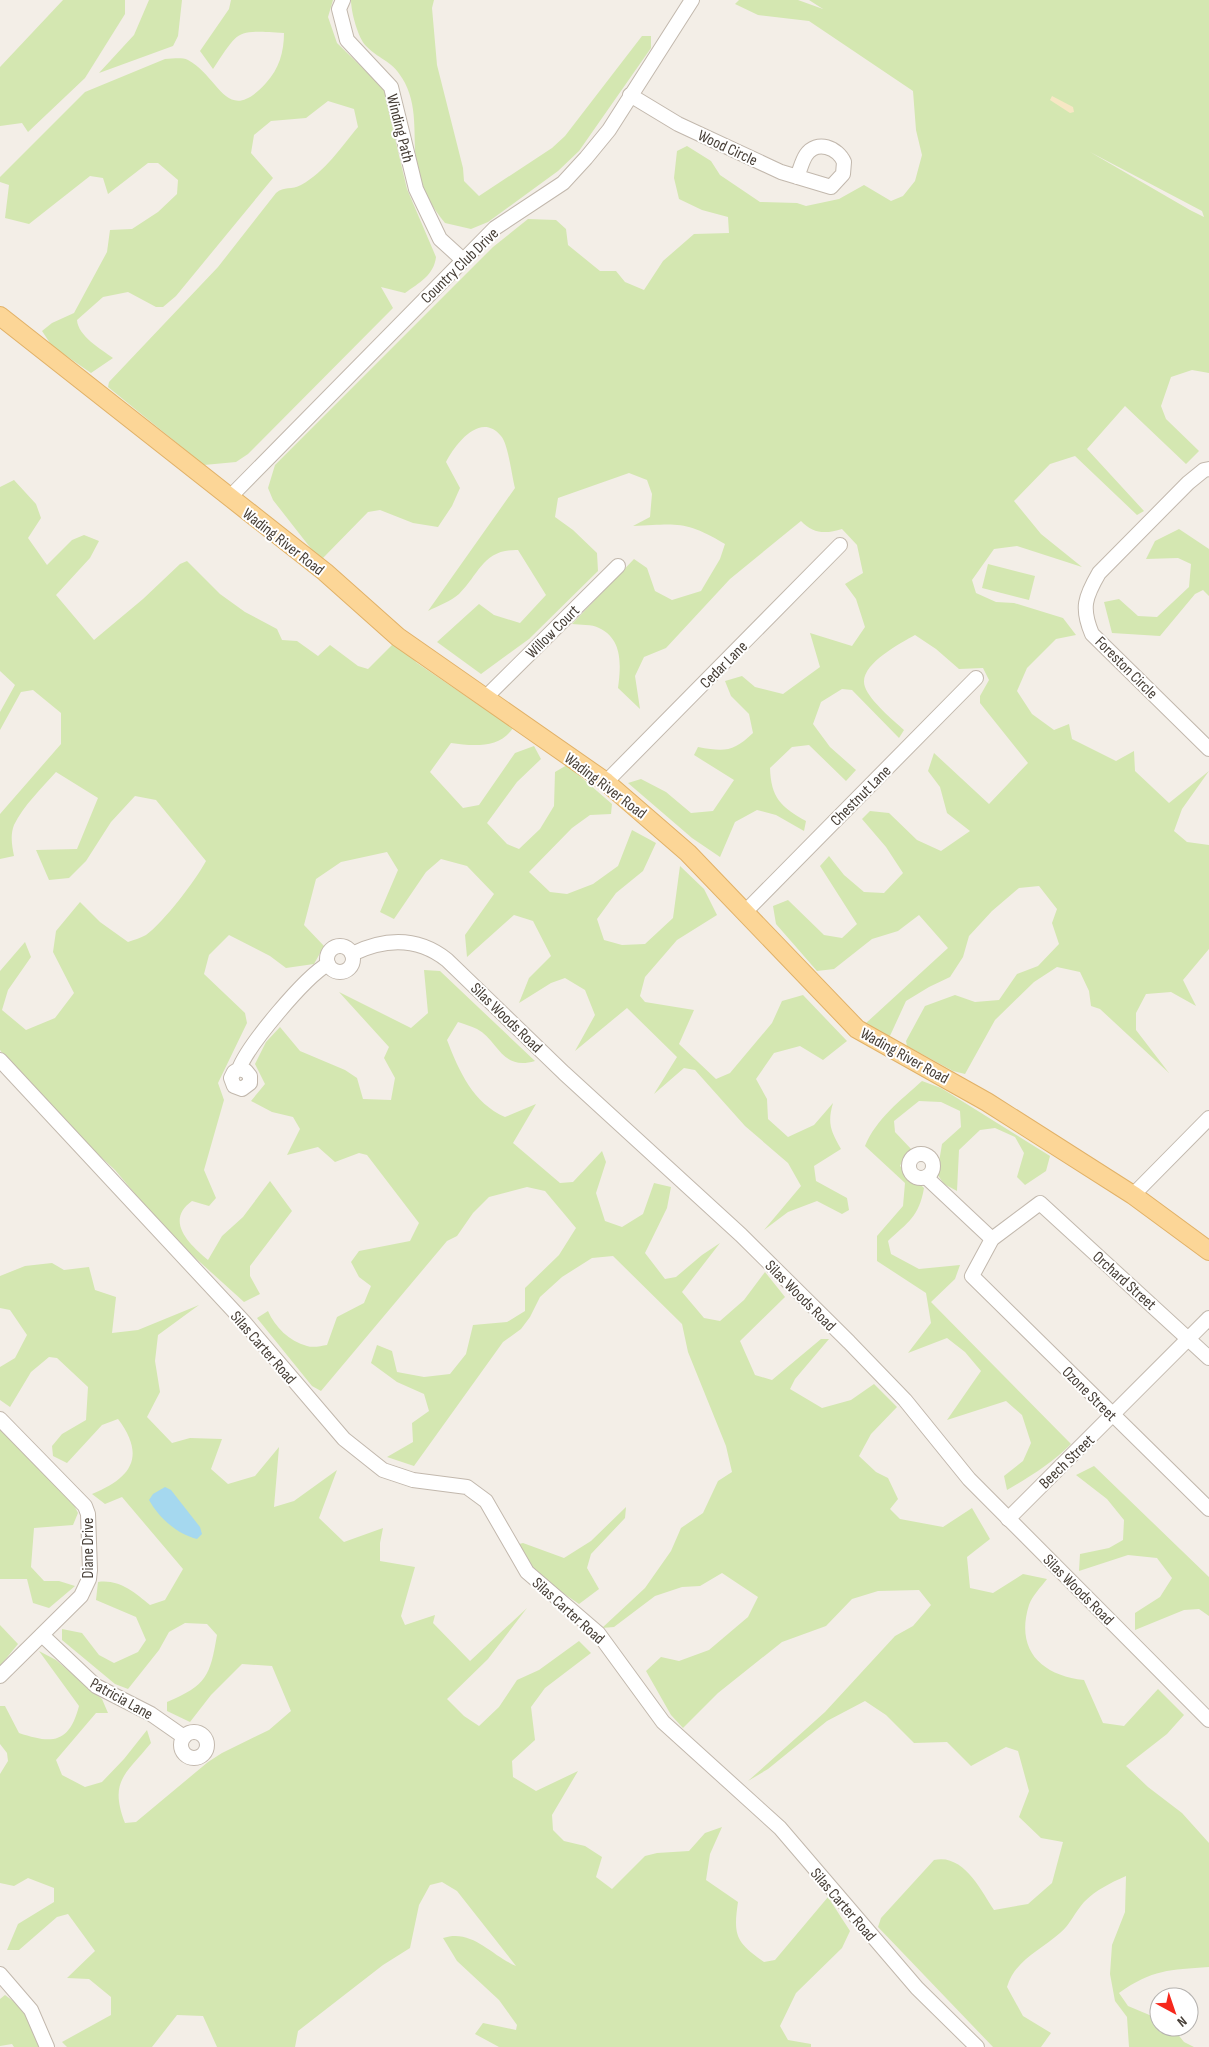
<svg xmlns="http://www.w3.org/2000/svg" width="1209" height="2047" font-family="'Sofia Sans Condensed',sans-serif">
	<rect width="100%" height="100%" fill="#f3eee7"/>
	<g fill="#d4e7b1" fill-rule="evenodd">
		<polygon points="63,0 125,0 125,14 85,78 28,132 22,123 0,126 0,67"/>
		<polygon points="149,0 182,0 178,36 173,46 99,73 134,35"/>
		<path d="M231 0H333L328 17 337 43 381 86 388 97 389 113 407 189 436 257C434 275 419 283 405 293L381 287 393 308 248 454 236 462 204 465 108 387 109 382 218 267 276 193C284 186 292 190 301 185 325 172 341 147 358 127L354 109 328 101 306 118 271 121 254 135 251 153 273 178 176 296 163 307H156L128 292 103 297 77 320C78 336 101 349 113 358L91 373 52 346 42 331 52 323 74 313 107 252 110 230 132 229 158 212 177 194 178 180 158 163H148L108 194 103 178 90 176 29 224 5 218 9 185 0 182V177L85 92 165 59C173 59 181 57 188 60 220 77 226 127 266 83 279 69 284 52 284 33 235 30 240 29 213 69L200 51 229 9Z"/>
		<path d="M351 0H434L432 8 437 65 463 168 464 181 479 196 552 148 565 136 642 36H651V48L579 151 558 171 488 222 471 229 445 223C433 208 420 189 417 169 412 139 419 111 405 83 392 59 382 62 366 46 358 38 351 12 351 0Z"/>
		<path d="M739 0H798L823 9 809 0H1209V373L1192 370 1171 377 1161 406 1166 419 1199 451 1186 464 1125 406 1087 449 1144 511 1137 515 1075 456 1050 464 1014 501 1041 534 1082 567 1017 546 994 549 972 580 976 593 996 602 1014 603 1063 618 1076 635 1056 639 1027 668 1017 691 1032 714 1054 730 1069 724 1072 739 1116 761 1134 751 1135 771 1169 803 1209 771 1182 809 1174 831 1187 842 1209 845V949L1183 980 1196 1006 1171 992 1146 994 1136 1013V1030L1169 1073 1100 1009 1091 1006 1089 991 1080 972 1057 967 1034 982 995 1020 965 1074 953 1071 907 1046 906 1041 925 1006 955 995 975 1002 999 1000 1017 974 1038 966 1059 944 1052 923 1057 909 1039 886 1019 888 992 911 969 936 963 957 950 977 929 987 906 1001 889 1038 865 1024 948 948 919 915 898 931 872 939 834 969 817 971 776 924 773 906 788 900 824 935 842 938 857 924 820 866 829 856 844 875 864 892 884 893 903 873 886 847 862 819 870 811 889 813 917 840 941 851 970 831 947 813 940 787 928 771 934 753 989 804 1028 763 980 703V696L989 680 983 668 959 669 936 649 915 635C899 644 857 666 865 687 870 701 893 720 904 730L899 738 852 690 842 689 821 702 813 724 830 747 856 770 846 781 809 745 792 747 770 768C771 798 781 807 806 821L804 831 776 815 757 810 735 822 720 857 692 838 628 783 641 779 666 792 691 813 713 811 734 780 694 755 698 747C725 752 733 752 753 733L749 714 731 696 725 681 742 676 755 687 783 694 820 667 810 633 852 646 865 627 856 599 845 584 863 573 857 545 842 529C826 534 813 534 801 521L730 579 666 648 644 657 635 676 640 709 618 688C621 666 623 639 599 628 592 624 580 625 572 624L634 559 647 568 655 591 672 600 701 591 720 559 725 544C685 520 677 524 633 526L650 517 652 494 647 480 629 473 558 498 555 517 573 530 597 553 598 571 529 639 481 674 437 642 479 604 494 615 520 623 546 595 518 550C483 549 480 573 459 594 451 601 438 606 428 611L515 488C512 477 508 443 501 436 480 411 455 445 446 462L460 488 452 506 438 527 413 523 380 510 368 512 323 558 316 555 273 500 268 488 275 465 493 247 528 219 556 220 566 229 568 245 600 271H616L625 282 644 290 663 261 694 234 729 233 728 217 702 210 679 199 674 178 677 151 687 146 711 161 720 175 760 202 797 203 806 206 839 199 864 185 891 201 903 196 915 181 922 155 916 130 913 91 809 21 758 15 735 4ZM1090 152 1202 211 1204 217 1190 210Z"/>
		<path d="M14 480 36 504 41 518 28 538 47 565 72 540 84 535 99 541 90 558 56 595 94 640 143 599 180 564 187 561 220 594 245 612 277 629 282 640 297 641 318 656 330 645 358 666 368 669 393 644 398 643 417 663 513 728C499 749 473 746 451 743L430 772 463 808 479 805 515 753 534 746 541 759 517 782 487 823 507 844 519 849 540 829 554 806 555 772 567 765 612 804 611 814 590 815 572 828 529 872 550 892 567 894 593 884 618 866 632 830 656 843 643 871 616 893 597 919 604 940 622 945 645 944 673 918 680 866 704 889 717 915 677 940 645 977 640 996 645 1002 694 1010 679 1044 716 1079 730 1073 772 1023 782 1001 803 995 847 1041 823 1060 800 1046 774 1053 756 1079 767 1099 768 1119 788 1137 814 1125 833 1103C827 1124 831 1131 841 1149L814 1166 816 1181 847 1198 849 1210 842 1214 817 1201 788 1212 764 1230 801 1186 788 1163 745 1126 695 1070 684 1068 654 1094 677 1057 627 1008 575 1051 595 1015 585 990 565 978 551 983 519 1003 529 978 551 956 533 921 514 915 467 957 465 935 494 894 467 866 441 859 426 872 394 919 380 912 398 870 387 852 341 862 316 879 304 925 324 946 314 964 286 968 270 956 229 935 209 955 204 974 245 1013 247 1023 218 1083 224 1100 204 1170 216 1198 209 1206 192 1201C164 1221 190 1245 208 1260L222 1236 243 1217 270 1181 292 1211 250 1266V1276L260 1294 244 1302 191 1254 152 1214 115 1170 29 1091 0 1050V971L25 942 31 957 8 990 2 1010 26 1030 55 1018 74 993 53 952 56 931 80 902 100 922 128 942C133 940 141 938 146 935 164 922 195 881 206 861L156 800 135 796 111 822 86 861 69 878 49 880 36 850 77 849 98 798 56 772C42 788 23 806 14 825 10 835 12 846 14 856L0 859V814L61 744V713L33 690 21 692 0 730V712L15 685 0 671V487Z"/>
		<polygon points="1179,529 1209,549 1209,596 1203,590 1195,594 1160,636 1112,633 1104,602 1119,599 1138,616 1157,617 1189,587 1191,564 1178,558 1146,559 1155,541"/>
		<polygon points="988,564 1035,576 1029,600 982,588"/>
		<path d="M424 970 440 971 535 1061C501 1071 499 1041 477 1029 471 1026 464 1024 458 1022L447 1040C459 1071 473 1103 505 1117L536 1104 513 1143 560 1183 573 1182 602 1151 606 1162 596 1193 605 1221 622 1227 643 1214 654 1183 671 1187 667 1208 645 1253 665 1279 676 1277 702 1255 720 1243 682 1292 704 1318 720 1321 744 1300 765 1272 785 1297 740 1341 755 1375 772 1380 821 1339H829L795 1379 790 1389 822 1408 851 1400 874 1384 897 1407 871 1434 859 1456 876 1472 888 1478 898 1499 890 1509 900 1519 943 1527 972 1508 990 1539 967 1557 970 1588 993 1593 1023 1574 1047 1579C1041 1587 1032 1596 1029 1605 1015 1650 1041 1675 1084 1680L1103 1723 1124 1726 1158 1689 1184 1715 1167 1734 1126 1766 1148 1787 1182 1813 1209 1843V1967C1169 1970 1153 1969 1119 1993L1128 2006 1159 2019V2027H1172L1184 2042 1194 2047H1129L1127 2017 1115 2001 1110 1974 1112 1945 1125 1912 1126 1876C1110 1883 1096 1890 1084 1902 1075 1912 1070 1925 1060 1933 1041 1950 1015 1960 1007 1987L1023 2016 1051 2033 1041 2047H993L878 1927 881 1918 934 1860C963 1853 981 1890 994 1910L1028 1904 1052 1883 1063 1842 1041 1838 1019 1817 1029 1791 1018 1751 1006 1747 971 1766 947 1742 914 1743 886 1715 865 1701 827 1721 768 1769 748 1781 825 1712 895 1636 913 1626 931 1605 919 1590 878 1591 852 1599 826 1626 782 1642 718 1693 683 1728 671 1715 646 1671 661 1657 679 1661 709 1650 748 1617 758 1597 722 1573 700 1586 682 1587 655 1596 614 1627 602 1628 645 1588 671 1551 681 1528 703 1513 718 1481 732 1472 726 1446 688 1352 682 1324 613 1256 592 1258 562 1277 540 1297 530 1317 521 1329 503 1342 414 1466 387 1457 413 1442 412 1423 429 1411 424 1394 397 1382 371 1363 377 1345 392 1351 397 1372 424 1377 450 1374 466 1354 473 1325 507 1322 525 1311V1288L559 1255 576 1228 545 1191 527 1187 489 1197 473 1213 457 1236 447 1241 321 1391 312 1386 257 1318 268 1311C275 1327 289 1341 307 1346 313 1348 321 1346 327 1345L337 1317 364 1303 371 1286 359 1277 351 1262 359 1251 410 1241 419 1223 367 1155 359 1153 335 1162 318 1147 287 1155 300 1129 293 1117 272 1112 251 1101 265 1084 255 1064 266 1042 280 1027 300 1051 345 1070 357 1078 363 1099 391 1100 395 1078 384 1058 389 1047 339 992 411 1028 428 1013Z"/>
		<path d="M922 1081 941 1088 1050 1156 1046 1171 1025 1185 1017 1177 1024 1153 1015 1137 995 1128 980 1130 959 1150 957 1191 944 1184 937 1174 942 1144 961 1127 960 1111 941 1102 919 1101 894 1121 895 1132 912 1150 905 1155 900 1166 924 1188C919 1217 908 1222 888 1241L891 1254 919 1269 960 1265 955 1279 931 1302 1071 1444C1052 1463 1031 1476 1007 1490L1004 1476 1023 1461 1031 1443 1022 1415 1006 1401 947 1420 981 1371 965 1352 947 1338 908 1353 931 1323 926 1293 877 1261V1236L903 1206 905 1183 865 1146C876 1119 901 1100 922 1081Z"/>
		<path d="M52 1263 64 1270 89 1267 95 1290 116 1297 112 1333 138 1330 199 1305 158 1335 155 1361 160 1392 147 1417 172 1443 190 1438 222 1439 211 1469 228 1484 255 1476 279 1447 274 1507 294 1501 337 1470 319 1518 344 1542 383 1528 380 1543V1561L415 1567 401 1616 405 1625 435 1615 433 1623 470 1661 527 1608 488 1659 447 1699 464 1716 479 1726 499 1707 517 1680 539 1670 579 1641 591 1653 545 1688 531 1707 535 1740 512 1761 513 1777 536 1791 578 1771 552 1815 553 1830 564 1841 585 1846 602 1857 596 1877 612 1889 645 1856 657 1853 689 1851 705 1833 722 1827 710 1854 706 1880 738 1902C733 1936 736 1942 764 1962L775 1960 828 1897 850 1931 842 1948 796 1993 780 2026 788 2040 811 2044V2047H499L475 2034 483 2023 516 2030 517 2025 499 2000 457 1961 443 1938C472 1928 492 1956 516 1966L457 1891 442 1882 430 1885 419 1905 410 1948 383 1965 298 2031 295 2047H217L203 2016 177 2015 152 2047H67L62 2042 111 2015V1997L89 1979 67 1978 95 1951 68 1914 57 1917 19 1950H7L18 1924 54 1902V1888L28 1878 14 1886 0 1883V1774L8 1761 7 1753 0 1744V1706H5L19 1733C52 1744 69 1744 79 1706L39 1651 56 1660 102 1699 108 1713H96L56 1760 62 1775 85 1787 102 1782 124 1759 147 1730 151 1743C125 1775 109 1781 125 1823L136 1822 208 1762 222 1753 269 1730 291 1711 272 1666 242 1664 211 1695 190 1722 167 1711V1702C207 1685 210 1676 217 1635L207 1624 185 1623 169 1632 159 1650 128 1689 115 1684 62 1640V1629L82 1633 99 1655 114 1663 138 1652 146 1640 136 1617 96 1600 98 1582C119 1579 134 1592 150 1605L165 1600 183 1569 122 1497 105 1504 92 1494C132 1478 146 1456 118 1419L102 1425 67 1463 53 1456 52 1446 62 1434 86 1420 88 1387 57 1358 49 1357 31 1372 10 1407 0 1400V1367L15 1358 27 1335 10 1310 0 1308V1276L25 1266Z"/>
		<polygon points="0,1429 70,1497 78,1513 73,1525 34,1528 31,1567 44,1581 59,1581 75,1586 49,1608 33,1603 27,1579 0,1579"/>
		<polygon points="1094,1466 1209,1577 1209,1616 1199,1609 1184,1610 1135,1630 1135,1613 1160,1597 1172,1578 1157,1558 1128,1555 1079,1571 1080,1554 1109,1548 1123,1540 1124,1520 1107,1499 1076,1475"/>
		<polygon points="626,1507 625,1518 591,1554 587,1568 599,1589 579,1604 534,1573 519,1544 523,1543 564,1558 591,1541"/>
		<polygon points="0,1625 18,1644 0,1666"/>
		<polygon points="5,1995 24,2009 40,2047 14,2047 12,2044 0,2046 0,1999"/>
	</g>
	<polygon fill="#f7e7c4" points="1052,96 1073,107 1074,112 1070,113 1050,100"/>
	<path fill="#a5d8ef" d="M165 1487 171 1490 200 1527 202 1534 197 1539C177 1534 159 1518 149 1500L153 1494Z"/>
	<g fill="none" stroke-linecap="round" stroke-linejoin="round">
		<defs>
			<g id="minor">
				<polyline points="343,0 339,9 347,40 391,87 416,189 440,239 463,260"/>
				<path d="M630 95 678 124 781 172 831 187 843 174 844 162C838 148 817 139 806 155 802 161 800 170 797 177"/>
				<path d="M1209 469 1204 470 1188 483 1099 573C1085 597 1081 608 1092 634L1209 749"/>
				<polyline points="229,498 495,228 563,183 586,158 609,130 692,0"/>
				<polyline points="486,697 618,566"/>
				<polyline points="606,782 840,545"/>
				<polyline points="744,913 976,678"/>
				<circle cx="340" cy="959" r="13"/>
				<path d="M352 954C385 938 418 937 447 960L564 1073 741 1235 849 1342 905 1400 969 1479 1209 1720"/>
				<polyline points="0,1060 244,1322 344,1439 383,1470 413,1480 467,1487 486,1501 527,1572 598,1633 663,1722 780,1828 917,1988 977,2047"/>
				<path d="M239 1069 246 1071 250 1076V1083L242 1089 234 1086 231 1078 234 1072 239 1069C248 1045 305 977 328 964"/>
				<circle cx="921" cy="1166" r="12"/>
				<polyline points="927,1178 992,1239"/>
				<polyline points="1133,1195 1209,1118"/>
				<polyline points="1209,1358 1040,1203 992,1239 972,1276 1209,1509"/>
				<polyline points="0,1419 85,1506 88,1514 90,1570 89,1579 81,1596 0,1676"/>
				<polyline points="1008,1519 1209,1318"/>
				<polyline points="42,1635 96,1686 151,1714 184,1737"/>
				<circle cx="194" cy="1745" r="13"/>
				<polyline points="0,1974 31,2010 47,2047"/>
			</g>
			<polyline id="major" points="0,316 325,572 398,637 606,782 688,853 857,1029 987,1102 1133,1195 1209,1251"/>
		</defs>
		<use href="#minor" stroke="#c2b8ad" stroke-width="16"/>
		<use href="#major" stroke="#e1b167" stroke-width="20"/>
		<use href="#minor" stroke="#fff" stroke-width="14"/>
		<use href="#major" stroke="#fcd697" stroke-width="18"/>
	</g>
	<g text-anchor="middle" stroke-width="4" stroke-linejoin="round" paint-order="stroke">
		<g font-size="16" fill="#463e36" stroke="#fff">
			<text transform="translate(401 128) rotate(76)" y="6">Winding Path</text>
			<text transform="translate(728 147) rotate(25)" y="6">Wood Circle</text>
			<text transform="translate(459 265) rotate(-44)" y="6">Country Club Drive</text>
			<text transform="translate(284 541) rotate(38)" y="6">Wading River Road</text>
			<text transform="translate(552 631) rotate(-45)" y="6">Willow Court</text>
			<text transform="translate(723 664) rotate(-45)" y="6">Cedar Lane</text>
			<text transform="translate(1127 667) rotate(45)" y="6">Foreston Circle</text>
			<text transform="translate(606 785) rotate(37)" y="6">Wading River Road</text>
			<text transform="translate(860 795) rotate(-45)" y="6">Chestnut Lane</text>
			<text transform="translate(507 1017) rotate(44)" y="6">Silas Woods Road</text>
			<text transform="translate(905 1055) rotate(29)" y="6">Wading River Road</text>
			<text transform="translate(1125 1280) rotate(42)" y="6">Orchard Street</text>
			<text transform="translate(801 1295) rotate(45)" y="6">Silas Woods Road</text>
			<text transform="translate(264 1347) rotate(49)" y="6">Silas Carter Road</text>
			<text transform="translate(1090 1393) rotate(45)" y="6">Ozone Street</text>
			<text transform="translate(1066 1461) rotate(-44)" y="6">Beech Street</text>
			<text transform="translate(87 1548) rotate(-90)" y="6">Diane Drive</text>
			<text transform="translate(1079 1589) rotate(45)" y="6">Silas Woods Road</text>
			<text transform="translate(569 1610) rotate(42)" y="6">Silas Carter Road</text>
			<text transform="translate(122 1698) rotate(29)" y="6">Patricia Lane</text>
			<text transform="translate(844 1904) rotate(49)" y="6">Silas Carter Road</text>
		</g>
	</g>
	<g transform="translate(1174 2012) rotate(140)"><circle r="24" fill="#ffffff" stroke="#b5b2af"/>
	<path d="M0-4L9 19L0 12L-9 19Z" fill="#f6281c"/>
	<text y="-8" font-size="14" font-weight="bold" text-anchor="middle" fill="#463e36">N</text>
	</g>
</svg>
